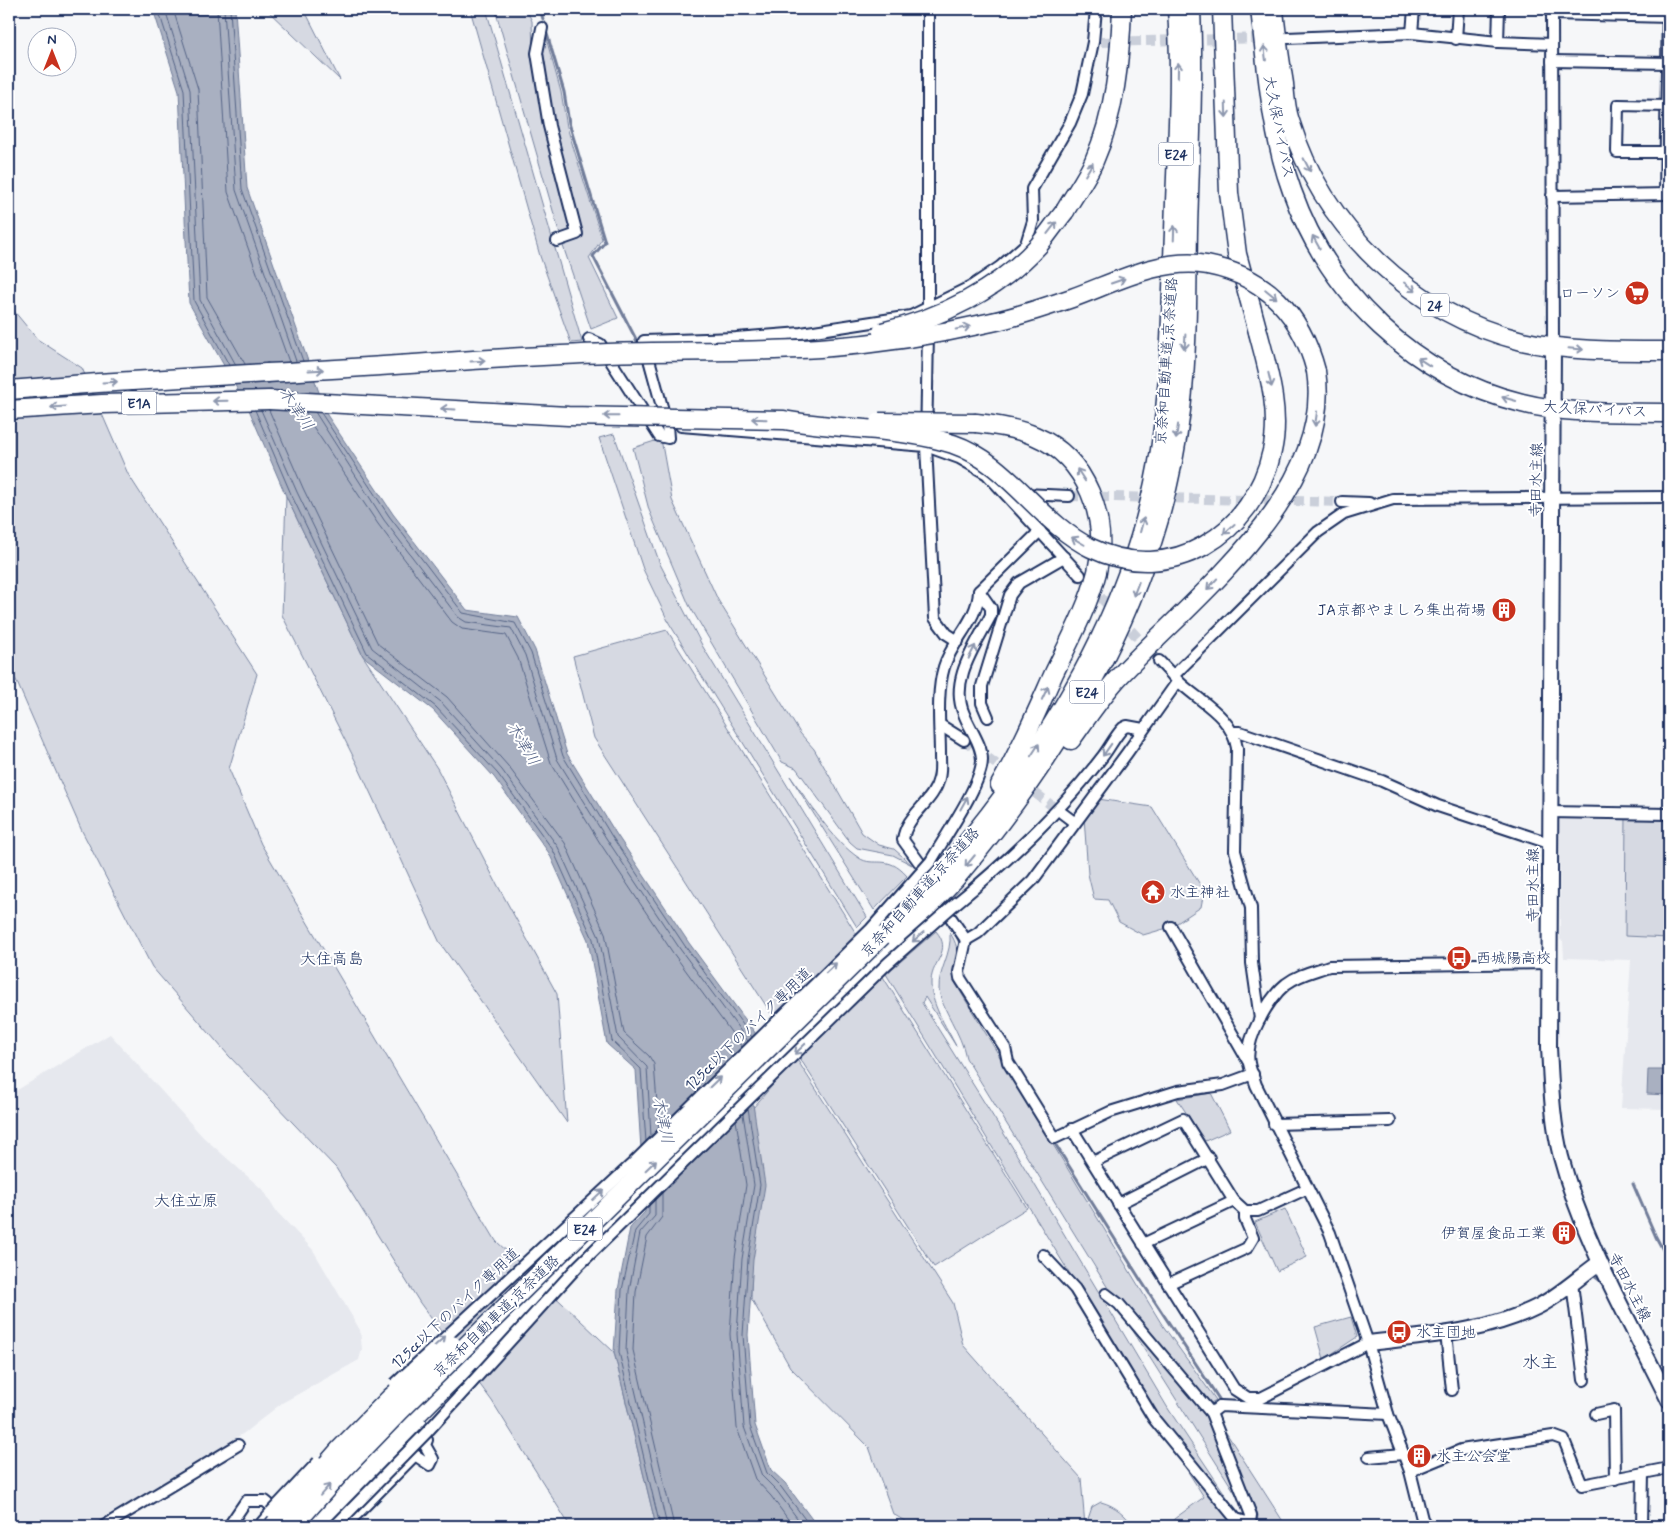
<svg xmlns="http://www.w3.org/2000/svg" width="1678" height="1535" font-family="Mynerve,'Klee One',sans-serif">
	<rect width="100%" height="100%" fill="#f6f7f9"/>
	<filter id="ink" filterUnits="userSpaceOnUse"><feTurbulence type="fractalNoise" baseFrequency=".02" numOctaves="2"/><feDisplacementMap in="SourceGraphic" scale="10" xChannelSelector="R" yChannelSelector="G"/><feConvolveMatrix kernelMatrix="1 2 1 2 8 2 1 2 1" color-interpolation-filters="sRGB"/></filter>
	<g filter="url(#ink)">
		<g fill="#e6e8ee">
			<polygon points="1559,815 1669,817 1669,1109 1621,1108 1631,960 1564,958 1563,941 1560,940"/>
			<polygon points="110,1034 203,1137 264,1191 277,1212 313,1250 360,1330 362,1349 359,1360 282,1403 244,1433 96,1526 9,1526 9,1095"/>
		</g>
		<g fill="#d6d9e2" stroke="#7884a0">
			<polygon points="266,9 304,9 340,80"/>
			<polygon points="470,9 486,9 582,342 571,343 540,256"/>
			<polygon points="495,9 526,9 532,21 533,54 574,231 560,235"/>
			<polygon points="544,31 561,92 567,127 602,239 589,258 618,318 591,329 562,243 582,237 552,125 540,50"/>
			<polygon points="9,305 37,339 82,368 128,474 257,674 229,769 261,844 496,1241 614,1352 656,1526 570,1526 492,1401 420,1303 336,1168 229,1056 152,967 81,829 16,680 9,669"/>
			<polygon points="614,434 660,564 703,647 867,917 857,927 669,623 643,569 599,438"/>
			<polygon points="661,439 672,500 718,600 800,733 814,749 862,833 879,845 894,849 912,865 893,855 857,848 850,842 796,768 782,762 689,605 649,510 633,448"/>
			<polygon points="286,496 363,656 437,768 498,886 557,994 567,1123 440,943 357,764 282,615"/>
			<polygon points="667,630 1027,1208 934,1267 594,738 573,656"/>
			<path d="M790 776C809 802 832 840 859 858 874 868 887 853 907 876L874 910Z"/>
			<polygon points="1098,799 1152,807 1204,891 1201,907 1171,927 1143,935 1119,922 1108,900 1094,899 1088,874 1084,817"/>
			<polygon points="1626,816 1669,817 1669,938 1625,936"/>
			<path d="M936 931C953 951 932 961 931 981 930 1003 946 1026 956 1046L925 997 922 1003 1011 1145 1169 1410 1235 1509 1159 1419 886 974Z"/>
			<path d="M950 933C964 954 952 960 954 981L1161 1323 1216 1400 1207 1405 1111 1293 966 1058C962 1034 941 1008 939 990 938 970 952 954 950 933Z"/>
			<polygon points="796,1058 953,1303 963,1345 1081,1478 1085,1526 913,1526 893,1514 869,1447 790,1367 751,1298 753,1108"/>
			<polygon points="1211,1093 1230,1130 1205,1141 1177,1099"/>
			<polygon points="1285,1209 1307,1257 1277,1271 1255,1222"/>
			<polygon points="1351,1317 1357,1337 1324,1359 1315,1327"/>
			<polygon points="1128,1323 1209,1416 1246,1510"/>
			<polygon points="1218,1420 1286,1526 1257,1526 1258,1515"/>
			<polygon points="1161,1429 1240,1526 1170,1526 1174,1519 1204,1497"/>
			<path d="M1101 1502C1116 1506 1124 1514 1134 1526H1091L1088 1519 1092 1507Z"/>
		</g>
		<g fill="#a9b0c1" stroke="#707c99">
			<polygon points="153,9 235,9 247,188 327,415 393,514 467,610 518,617 535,650 567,754 615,832 689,943 784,1072 753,1104 765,1185 753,1260 748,1335 755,1425 771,1470 785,1483 817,1526 656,1526 614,1352 618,1290 630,1228 645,1212 636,1070 607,1044 588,940 549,853 494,777 433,710 363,656 286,496 250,412 189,303 179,91"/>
			<polygon points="1648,1070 1669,1070 1669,1095 1647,1094"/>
		</g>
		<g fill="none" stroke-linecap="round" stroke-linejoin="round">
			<g stroke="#546386" stroke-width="1">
				<polyline points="158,9 184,90 194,301 229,365"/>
				<polyline points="165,9 190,90 200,300 236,365"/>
				<polyline points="173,9 198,89 207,297 245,364"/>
				<polyline points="217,9 228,192 289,362"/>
				<polyline points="224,9 236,190 296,361"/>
				<polyline points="230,9 242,189 303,361"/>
				<polyline points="255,410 291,494 367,653 436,707 498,774 553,850 593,939 612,1041 641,1069 646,1142"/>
				<polyline points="261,410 297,492 372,648 441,702 502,770 558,847 599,937 618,1037 647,1067 651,1136"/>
				<polyline points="269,410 303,488 378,644 447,697 508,766 565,843 605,933 624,1033 649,1056 654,1064 659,1129"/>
				<polyline points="306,412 312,425 378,524 452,622 462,629 506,635 518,658 551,763 600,843 673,953 742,1047"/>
				<polyline points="315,412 384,520 458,617 466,622 511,628 525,655 557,759 606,838 680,949 748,1041"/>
				<polyline points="321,413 389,516 463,613 515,623 531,653 563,756 611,835 685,946 752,1037"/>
				<polyline points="748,1108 760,1185 748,1259 743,1335 750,1426 767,1473 781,1487 810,1526"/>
				<polyline points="743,1114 754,1185 742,1259 737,1334 744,1427 762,1476 777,1491 803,1526"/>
				<polyline points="736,1120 746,1185 735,1258 730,1334 737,1428 755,1479 771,1496 793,1526"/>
				<polyline points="662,1192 662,1217 647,1237 636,1292 633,1350 674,1526"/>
				<polyline points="655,1199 655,1216 640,1233 629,1291 626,1351 667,1526"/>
				<polyline points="649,1205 649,1214 635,1231 622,1290 619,1352 660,1526"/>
			</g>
			<g stroke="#707c99" stroke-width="3">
				<polyline points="540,9 543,19"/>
				<polyline points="933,28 933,9"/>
				<polyline points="547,34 564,92 569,123 605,242 593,256 640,347"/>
				<polyline points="643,358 652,388"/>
				<polyline points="1239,735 1243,753 1241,801"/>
				<polyline points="955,932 961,945"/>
				<polyline points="996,1042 1003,1059"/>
				<polyline points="1052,1139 1140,1279 1221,1402"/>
				<polyline points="1633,1184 1656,1237 1669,1261"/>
				<polyline points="1594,1276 1602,1282 1653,1383"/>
				<polyline points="1664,1404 1669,1415"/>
			</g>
			<g stroke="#cacfda" stroke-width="10" stroke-dasharray="10 5" stroke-linecap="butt">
				<polyline points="1101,42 1268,38"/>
				<polyline points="1069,496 1342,502"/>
				<polyline points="1080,575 1159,661"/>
				<polyline points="964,740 1011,775"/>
				<polyline points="1023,784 1062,813"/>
			</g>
			<defs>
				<g id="street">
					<polyline points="1552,9 1553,346"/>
					<polyline points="1552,14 1669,17"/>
					<polyline points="542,28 537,53 549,126 577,234 557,241"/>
					<polyline points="1412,33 1414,9"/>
					<polyline points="1287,38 1412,33 1498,42 1552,44"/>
					<polyline points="1456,39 1458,9"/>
					<polyline points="1498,42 1499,9"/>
					<polyline points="1552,61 1669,63"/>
					<polyline points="1669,106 1618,105 1617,152 1669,152"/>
					<polyline points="1665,194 1668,9"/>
					<polyline points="1552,196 1669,194"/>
					<polyline points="928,313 928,9"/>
					<polyline points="928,332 926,446 959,458 987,474 1080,575"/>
					<polyline points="589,339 600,344 659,436 668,438 667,425 644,341 736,338 801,333 911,316 972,286 1000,267 1026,244 1033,221 1032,189 1070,123 1082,94 1093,42 1096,9"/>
					<polyline points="681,426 926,446 935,618 947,634 958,641"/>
					<polyline points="1024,494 1069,496"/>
					<polyline points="1342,502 1369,503"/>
					<path d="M1159 661C1166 668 1172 675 1178 681 1200 702 1232 716 1237 748L1235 851 1251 908 1252 963 1260 1019"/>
					<polyline points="1173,676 1318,532 1344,514 1393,499 1669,497"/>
					<polyline points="988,717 982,703 982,686 1010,595 1019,583 1064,557"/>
					<polyline points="940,725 964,740"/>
					<polyline points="1233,732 1240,732 1382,781 1438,806 1549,843"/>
					<polyline points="1549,812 1669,814"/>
					<polyline points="1062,813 1074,822"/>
					<path d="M931 861C944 838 982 784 982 760 982 744 969 728 964 714 949 680 976 645 991 615V608L979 591"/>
					<path d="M919 862 903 840C906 814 934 803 939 778 941 771 940 763 940 755 940 727 936 694 944 667 952 640 978 620 979 591L1040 531"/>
					<path d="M954 905C1008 861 1061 811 1103 756 1110 747 1115 736 1123 728L1127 726 1143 729"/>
					<polyline points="951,918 966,940 978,933 1033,880 1127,753 1178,681"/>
					<polyline points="1171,927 1248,1061"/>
					<polyline points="966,940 959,972 960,978 1005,1048 1008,1062 1055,1138 1110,1112 1178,1091 1223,1085 1253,1074"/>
					<polyline points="1274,1124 1390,1121"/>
					<polyline points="1072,1129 1234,1389 1248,1398 1261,1398 1368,1343"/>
					<polyline points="1093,1162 1183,1119 1234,1201 1245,1211 1258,1211 1306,1189"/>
					<polyline points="1118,1204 1209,1158"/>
					<polyline points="1143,1244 1234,1201"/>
					<polyline points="1043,1255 1075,1289 1154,1419 1236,1519 1250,1523 1251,1515 1211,1413 1119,1304 1106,1294"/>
					<polyline points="1572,1283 1584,1380"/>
					<polyline points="1168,1284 1247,1248 1253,1238 1245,1219 1245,1211"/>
					<polyline points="1446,1333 1452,1390"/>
					<polyline points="1211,1413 1220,1406 1388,1414"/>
					<polyline points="1596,1414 1614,1410 1615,1479"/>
					<polyline points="1369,1457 1403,1454"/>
					<polyline points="1410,1471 1461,1450 1553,1436 1564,1440 1582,1485 1669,1468"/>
					<polyline points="104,1526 238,1445"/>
					<polyline points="229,1526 246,1501 265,1501 281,1514"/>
					<polyline points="259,1526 271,1512"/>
					<polyline points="345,1526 415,1455 430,1465 433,1459 425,1445 427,1440"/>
					<path d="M1427 1526 1422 1519 1410 1471 1388 1414 1368 1343 1330 1233 1256 1085C1254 1078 1250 1070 1249 1063 1244 1040 1269 998 1286 984 1299 974 1315 971 1329 966L1549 963"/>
					<polyline points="1642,1526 1643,1473"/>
				</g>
				<g id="secondary">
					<path d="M1553 346 1549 1047C1551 1083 1552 1122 1561 1157 1584 1244 1630 1321 1669 1401"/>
					<path d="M1368 1343C1425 1336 1485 1333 1537 1307 1559 1296 1579 1277 1599 1263"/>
				</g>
				<g id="highway">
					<polyline points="1222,9 1229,193 1237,254 1258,332"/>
					<path d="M1260 9C1267 69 1271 134 1292 191 1329 295 1415 377 1522 403 1570 415 1621 412 1669 413"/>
					<path d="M1274 9C1276 34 1280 59 1284 84 1285 96 1286 110 1290 121 1323 228 1413 314 1522 341 1570 352 1620 351 1669 351"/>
					<path d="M1065 211C1074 195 1087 178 1094 161 1115 114 1120 59 1122 9"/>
					<polyline points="9,390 98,383 267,373"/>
					<polyline points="9,410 102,404 269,400"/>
					<path d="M976 423C996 425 1016 428 1035 436 1087 458 1109 519 1097 572 1088 607 1070 640 1054 673 1037 711 1021 749 1000 785"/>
					<path d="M1071 740C1086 719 1100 698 1117 679 1191 599 1335 493 1316 371"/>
					<path d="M882 936C903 914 925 892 945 869 1047 750 1136 608 1160 450 1171 378 1171 305 1174 232 1176 158 1182 83 1177 9"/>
					<polyline points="331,1522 420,1428"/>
					<path d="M312 1526C389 1439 473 1359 556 1278 690 1145 825 1014 955 879 1069 744 1160 589 1181 410 1188 350 1187 289 1188 228 1190 155 1194 82 1191 9"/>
				</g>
			</defs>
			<use href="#street" stroke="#1b2f5e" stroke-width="14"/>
			<use href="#secondary" stroke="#1b2f5e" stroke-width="18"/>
			<use href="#highway" stroke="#1b2f5e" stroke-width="21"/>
			<use href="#street" stroke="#fff" stroke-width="10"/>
			<use href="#secondary" stroke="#fff" stroke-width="14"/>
			<use href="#highway" stroke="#fff" stroke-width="18"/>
			<defs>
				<g id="street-bridge">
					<polyline points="395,1384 630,1166 871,929 931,861"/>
					<polyline points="271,1512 318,1462"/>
					<polyline points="335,1526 427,1432 578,1266 888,963 954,905"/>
				</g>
				<g id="highway-bridge">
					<path d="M882 332C941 318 998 290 1039 245 1048 234 1056 222 1065 211"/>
					<path d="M267 373C380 367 494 357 608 353 679 351 750 352 820 348 878 344 936 335 992 322 1019 316 1046 307 1072 298 1114 283 1161 257 1207 265 1266 276 1301 314 1316 371"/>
					<path d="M269 400 568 416 784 420C840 430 899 427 953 444 1009 463 1038 522 1091 548 1171 587 1254 534 1272 451 1281 412 1268 370 1258 332"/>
					<polyline points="879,422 976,423"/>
					<polyline points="273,1526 341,1448 390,1398 452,1345"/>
					<polyline points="293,1526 344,1469 401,1410 882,936"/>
				</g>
			</defs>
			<use href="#street-bridge" stroke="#1b2f5e" stroke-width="14" stroke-linecap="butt"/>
			<use href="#highway-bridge" stroke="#1b2f5e" stroke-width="21" stroke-linecap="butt"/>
			<use href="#street-bridge" stroke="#fff" stroke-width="10"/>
			<use href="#highway-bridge" stroke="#fff" stroke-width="18"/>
		</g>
		<defs><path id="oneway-shaft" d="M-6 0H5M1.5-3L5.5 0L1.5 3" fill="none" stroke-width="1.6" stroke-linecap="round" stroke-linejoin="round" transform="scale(1.25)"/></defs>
		<g stroke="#8d97ae">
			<use href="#oneway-shaft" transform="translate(1265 53) rotate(-97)"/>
			<use href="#oneway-shaft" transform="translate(1178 70) rotate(-89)"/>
			<use href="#oneway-shaft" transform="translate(1226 110) rotate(88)"/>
			<use href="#oneway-shaft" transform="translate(1307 165) rotate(63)"/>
			<use href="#oneway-shaft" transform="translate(1089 169) rotate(-59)"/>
			<use href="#oneway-shaft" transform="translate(1052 228) rotate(-52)"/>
			<use href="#oneway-shaft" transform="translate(1174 233) rotate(-88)"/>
			<use href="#oneway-shaft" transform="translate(1316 242) rotate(-119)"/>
			<use href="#oneway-shaft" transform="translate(1118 281) rotate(-19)"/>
			<use href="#oneway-shaft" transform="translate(1410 287) rotate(37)"/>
			<use href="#oneway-shaft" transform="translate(1271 294) rotate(39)"/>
			<use href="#oneway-shaft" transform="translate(963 328) rotate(-12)"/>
			<use href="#oneway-shaft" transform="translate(1185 342) rotate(93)"/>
			<use href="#oneway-shaft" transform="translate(1576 349) rotate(5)"/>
			<use href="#oneway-shaft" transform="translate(478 361) rotate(-3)"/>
			<use href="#oneway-shaft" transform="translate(1424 362) rotate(-147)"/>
			<use href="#oneway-shaft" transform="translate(316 370) rotate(-3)"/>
			<use href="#oneway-shaft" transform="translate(1270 380) rotate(77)"/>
			<use href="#oneway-shaft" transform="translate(110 382) rotate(-3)"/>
			<use href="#oneway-shaft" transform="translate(1509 399) rotate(-164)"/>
			<use href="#oneway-shaft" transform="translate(220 401) rotate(179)"/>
			<use href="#oneway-shaft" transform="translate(58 407) rotate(176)"/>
			<use href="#oneway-shaft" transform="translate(448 409) rotate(-177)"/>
			<use href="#oneway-shaft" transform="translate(611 416) rotate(-179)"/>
			<use href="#oneway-shaft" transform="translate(759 419) rotate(-178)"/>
			<use href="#oneway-shaft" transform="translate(1316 419) rotate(98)"/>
			<use href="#oneway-shaft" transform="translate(1177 432) rotate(98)"/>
			<use href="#oneway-shaft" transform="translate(1081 475) rotate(-123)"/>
			<use href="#oneway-shaft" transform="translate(1142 525) rotate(-75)"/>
			<use href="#oneway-shaft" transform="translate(1229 529) rotate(138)"/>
			<use href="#oneway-shaft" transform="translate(1078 541) rotate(-150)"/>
			<use href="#oneway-shaft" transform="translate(1212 584) rotate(133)"/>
			<use href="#oneway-shaft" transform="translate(1136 589) rotate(111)"/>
			<use href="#oneway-shaft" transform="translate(972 652) rotate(-63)"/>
			<use href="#oneway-shaft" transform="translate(1045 693) rotate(-65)"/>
			<use href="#oneway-shaft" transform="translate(1035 750) rotate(-57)"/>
			<use href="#oneway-shaft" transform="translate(1107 750) rotate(125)"/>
			<use href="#oneway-shaft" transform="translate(964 803) rotate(-61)"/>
			<use href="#oneway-shaft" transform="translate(970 861) rotate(130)"/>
			<use href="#oneway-shaft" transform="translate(918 937) rotate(139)"/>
			<use href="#oneway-shaft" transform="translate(831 968) rotate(-44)"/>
			<use href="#oneway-shaft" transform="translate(800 1049) rotate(136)"/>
			<use href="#oneway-shaft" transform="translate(715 1082) rotate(-44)"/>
			<use href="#oneway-shaft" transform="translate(651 1165) rotate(-44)"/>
			<use href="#oneway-shaft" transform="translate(598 1195) rotate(-43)"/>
			<use href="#oneway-shaft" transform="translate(440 1341) rotate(-42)"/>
			<use href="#oneway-shaft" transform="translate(325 1490) rotate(-49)"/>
		</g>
	</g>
	<defs>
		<symbol id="supermarket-disc" viewBox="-11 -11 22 22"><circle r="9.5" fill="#c8321e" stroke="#fff"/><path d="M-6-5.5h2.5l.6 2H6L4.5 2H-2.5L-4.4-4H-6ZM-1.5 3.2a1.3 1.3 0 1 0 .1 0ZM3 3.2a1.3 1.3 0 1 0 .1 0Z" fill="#fff"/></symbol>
		<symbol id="building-disc" viewBox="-11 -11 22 22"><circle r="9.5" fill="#c8321e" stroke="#fff"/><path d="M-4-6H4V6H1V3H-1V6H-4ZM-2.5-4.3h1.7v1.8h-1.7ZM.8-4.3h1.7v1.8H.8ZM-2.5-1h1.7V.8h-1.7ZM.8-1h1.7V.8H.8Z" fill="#fff"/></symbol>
		<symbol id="temple-disc" viewBox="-11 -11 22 22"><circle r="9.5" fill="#c8321e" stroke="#fff"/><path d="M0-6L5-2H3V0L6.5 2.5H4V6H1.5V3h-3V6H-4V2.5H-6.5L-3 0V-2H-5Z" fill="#fff"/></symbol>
		<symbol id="bus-disc" viewBox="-11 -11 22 22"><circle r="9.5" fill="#c8321e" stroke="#fff"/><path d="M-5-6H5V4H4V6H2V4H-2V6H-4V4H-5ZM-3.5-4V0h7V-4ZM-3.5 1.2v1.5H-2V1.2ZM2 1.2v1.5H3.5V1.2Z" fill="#fff"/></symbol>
	</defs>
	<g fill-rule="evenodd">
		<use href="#supermarket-disc" x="1623" y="279" width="28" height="28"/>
		<use href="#building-disc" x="1490" y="596" width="28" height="28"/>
		<use href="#temple-disc" x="1139" y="878" width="28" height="28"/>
		<use href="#bus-disc" x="1445" y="944" width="28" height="28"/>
		<use href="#building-disc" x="1550" y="1219" width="28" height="28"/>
		<use href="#bus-disc" x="1385" y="1318" width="28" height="28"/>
		<use href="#building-disc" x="1405" y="1442" width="28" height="28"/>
	</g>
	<g text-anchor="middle" stroke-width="4" stroke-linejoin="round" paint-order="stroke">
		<g fill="#fff" stroke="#5f6d8e" stroke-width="1">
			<rect x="1158.5" y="142.5" width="35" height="23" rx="4"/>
			<rect x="1421" y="293.5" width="28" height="23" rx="4"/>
			<rect x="121.5" y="391.5" width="35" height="23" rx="4"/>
			<rect x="1069.5" y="680.5" width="35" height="23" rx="4"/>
			<rect x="567.5" y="1217.5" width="35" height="23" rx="4"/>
		</g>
		<g font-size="14" font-weight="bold" fill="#1b2f5e">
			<text x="1176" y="159">E24</text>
			<text x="1435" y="310">24</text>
			<text x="139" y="408">E1A</text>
			<text x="1087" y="697">E24</text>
			<text x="585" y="1234">E24</text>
		</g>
		<g font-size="15" fill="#1b2f5e" stroke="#fff">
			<text transform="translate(1279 127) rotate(79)" y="5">大久保バイパス</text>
			<text transform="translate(1166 361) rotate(-86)" y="5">京奈和自動車道;京奈道路</text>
			<text transform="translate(1595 409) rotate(3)" y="5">大久保バイパス</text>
			<text transform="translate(1536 480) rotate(-89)" y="5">寺田水主線</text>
			<text transform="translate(1533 885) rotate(-90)" y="5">寺田水主線</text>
			<text transform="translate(920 892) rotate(-48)" y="5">京奈和自動車道;京奈道路</text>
			<text transform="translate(748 1029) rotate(-44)" y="5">125cc以下のバイク専用道</text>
			<text transform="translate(1630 1287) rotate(63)" y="5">寺田水主線</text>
			<text transform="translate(455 1308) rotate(-43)" y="5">125cc以下のバイク専用道</text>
			<text transform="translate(496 1316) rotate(-44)" y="5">京奈和自動車道;京奈道路</text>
		</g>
		<g font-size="15" fill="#1b2f5e" stroke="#fff" text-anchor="start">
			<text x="1620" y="298" text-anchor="end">ローソン</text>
			<text x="1486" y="615" text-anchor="end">JA京都やましろ集出荷場</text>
			<text x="1170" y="897">水主神社</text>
			<text x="1476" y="963">西城陽高校</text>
			<text x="1546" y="1238" text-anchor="end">伊賀屋食品工業</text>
			<text x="1416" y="1337">水主団地</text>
			<text x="1436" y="1461">水主公会堂</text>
		</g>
		<g font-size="16" font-style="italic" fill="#4d5c81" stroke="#fff">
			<text transform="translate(297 408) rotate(56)" y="6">木津川</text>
			<text transform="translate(524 743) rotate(59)" y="6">木津川</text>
			<text transform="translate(664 1120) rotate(78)" y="6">木津川</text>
		</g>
		<g font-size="16" fill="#1b2f5e" stroke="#fff">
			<text x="332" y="964">大住高島</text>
			<text x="186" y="1206">大住立原</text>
		</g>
		<g font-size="18" fill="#1b2f5e" stroke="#fff">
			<text x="1540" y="1368">水主</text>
		</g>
	</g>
	<rect width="1678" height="1535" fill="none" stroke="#fff" stroke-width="30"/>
	<rect x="15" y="15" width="1648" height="1505" fill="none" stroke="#1b2f5e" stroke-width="2" filter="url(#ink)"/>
	<g transform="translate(52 52)"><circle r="24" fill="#ffffff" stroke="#a4acbf"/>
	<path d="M0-4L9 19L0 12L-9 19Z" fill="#c8321e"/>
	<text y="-8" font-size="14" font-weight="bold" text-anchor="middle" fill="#1b2f5e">N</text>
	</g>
</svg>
